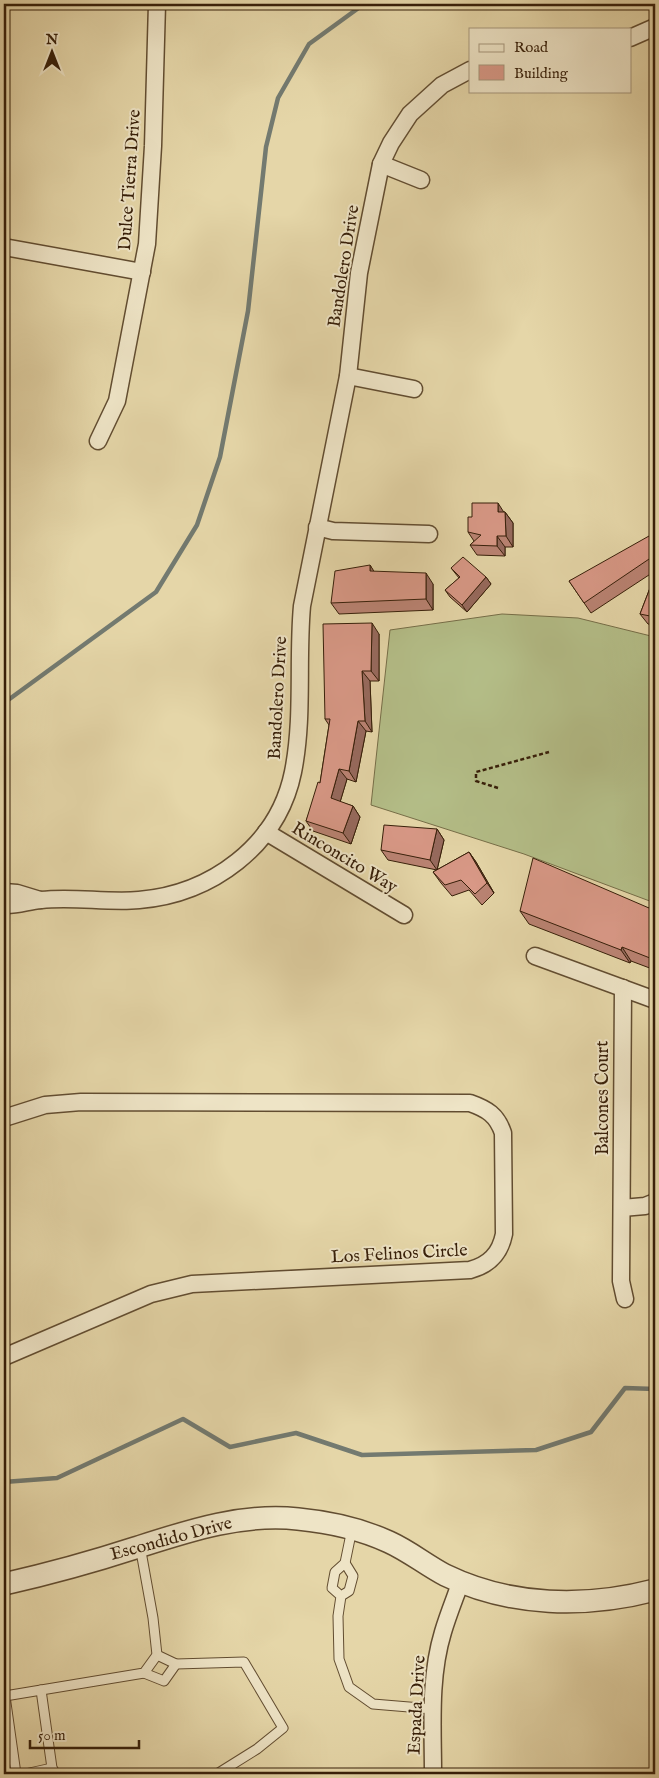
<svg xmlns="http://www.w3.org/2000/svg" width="659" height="1778" font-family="'IM FELL English',serif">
	<rect width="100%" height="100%" fill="#e5d6a8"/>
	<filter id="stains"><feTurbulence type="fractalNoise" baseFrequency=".004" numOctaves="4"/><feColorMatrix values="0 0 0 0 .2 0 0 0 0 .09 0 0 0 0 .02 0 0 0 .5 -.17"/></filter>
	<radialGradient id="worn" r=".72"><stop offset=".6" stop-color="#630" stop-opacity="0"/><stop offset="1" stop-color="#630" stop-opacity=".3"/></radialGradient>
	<polygon fill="#b4be88" stroke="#766e48" points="502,614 578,618 655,637 655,903 524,854 371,805 390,630"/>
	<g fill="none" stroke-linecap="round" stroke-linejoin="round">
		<g stroke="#737a70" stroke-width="4.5">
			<polyline points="4,703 156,592 197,525 220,457 248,311 266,147 278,98 309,44 364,4"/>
			<polyline points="4,1482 57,1478 183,1419 230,1447 296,1433 362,1455 536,1450 591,1432 625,1388 655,1389"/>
		</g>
		<defs>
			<g id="service">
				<polyline points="345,1563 352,1529"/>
				<polyline points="341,1596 332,1588 335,1572 345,1563 353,1576 349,1591 341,1596 338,1616 339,1659 349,1687 373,1704 433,1709"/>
				<polyline points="157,1655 176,1664 244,1662 283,1728 257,1749 217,1774"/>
				<polyline points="144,1673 164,1681 176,1664"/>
				<polyline points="4,1688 5,1696 144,1673 157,1655 153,1618 140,1546"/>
				<polyline points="41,1690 52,1768 56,1774"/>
				<polyline points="5,1696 16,1774"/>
				<polyline points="25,1774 52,1768"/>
			</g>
			<g id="minor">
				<polyline points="630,38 655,27"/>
				<polyline points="381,164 421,180"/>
				<polyline points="4,247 142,272"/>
				<polyline points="348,376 414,389"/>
				<polyline points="98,441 117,401 147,244 153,146 157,4"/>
				<polyline points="317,527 333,531 429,534"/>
				<polyline points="266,832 404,915"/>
				<polyline points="4,892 17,893 40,900"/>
				<path d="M4 905C17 906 28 901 41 900 73 896 107 903 139 900 211 894 278 846 293 772 304 717 297 661 302 606L348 376 359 273 381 164 391 143 410 114 442 85 470 70"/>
				<polyline points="535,956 655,1000"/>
				<polyline points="623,988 621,1281 625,1299"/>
				<path d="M4 1118 45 1105 81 1102 470 1103C487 1109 497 1115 503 1133L504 1234C500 1254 489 1265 470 1270L192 1284 151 1294 4 1357"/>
				<polyline points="622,1208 645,1206 655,1202"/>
				<path d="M433 1774C433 1727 429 1678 443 1632 448 1615 455 1598 461 1581"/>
			</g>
			<path id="tertiary" d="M4 1584C48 1574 92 1562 135 1548 188 1531 241 1513 298 1519 329 1522 361 1529 389 1542 409 1551 426 1565 445 1575 511 1607 586 1608 655 1590"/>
		</defs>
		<use href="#service" stroke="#624d31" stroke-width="11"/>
		<use href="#minor" stroke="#624d31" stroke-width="19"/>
		<use href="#tertiary" stroke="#624d31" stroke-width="24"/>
		<polyline stroke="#371f09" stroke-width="2.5" stroke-dasharray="4 2.5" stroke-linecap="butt" points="498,788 476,781 476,772 549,752"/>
		<use href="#service" stroke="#eee4c6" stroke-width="9"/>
		<use href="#minor" stroke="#eee4c6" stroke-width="16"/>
		<use href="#tertiary" stroke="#eee4c6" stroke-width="21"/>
	</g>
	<g fill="#ba8373" stroke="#371f09">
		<polygon points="504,512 505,512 513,523 513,547 505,547 505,556 477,555 470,545 474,541 468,532"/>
		<polygon points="655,544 655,571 591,613 569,581"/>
		<polygon points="370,565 374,572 433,584 433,610 339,614 331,603"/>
		<polygon points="451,568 486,577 491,584 467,612 450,597 445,590 459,578"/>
		<polygon points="655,575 655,626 648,624 640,614"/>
		<polygon points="379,634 379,681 370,681 372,732 366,731 356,782 347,779 340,802 353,806 360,817 351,844 313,831 306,821 320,783 329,725 325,719"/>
		<polygon points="437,829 444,840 437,870 388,860 381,850"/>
		<polygon points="469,852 476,862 494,893 482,905 469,890 452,896 441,883 433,872"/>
		<polygon points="655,908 655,970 631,961 630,963 529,924 520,911"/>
	</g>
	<g fill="#976a5e" stroke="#371f09">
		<polygon points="498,503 505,514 498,512"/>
		<polygon points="505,512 513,523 513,547 506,536"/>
		<polygon points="497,536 505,547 505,556 497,546"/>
		<polygon points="370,565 377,576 370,571"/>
		<polygon points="426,573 433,584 433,610 426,599"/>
		<polygon points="486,577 491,584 467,612 462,605"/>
		<polygon points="372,623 379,634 379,681 371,671"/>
		<polygon points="362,671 370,681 372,732 365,721"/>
		<polygon points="358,721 366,731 356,782 349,771"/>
		<polygon points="339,769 347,779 338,809 331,798"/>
		<polygon points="353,806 360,817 351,844 343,833"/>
		<polygon points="437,829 444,840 437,870 430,860"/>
		<polygon points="469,852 476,862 494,893 487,883"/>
		<polygon points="622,947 631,961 630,963 621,950"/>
	</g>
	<g fill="#d89886" stroke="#371f09">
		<polygon points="472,503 498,503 498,512 505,512 506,536 497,536 497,546 470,545 481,535 468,532 468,517 472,517"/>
		<polygon points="649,536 655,545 655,555 584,603 569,581"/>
		<polygon points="463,557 486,577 462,605 445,590 460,577 451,568"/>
		<polygon points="370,565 370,571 426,573 426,599 331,603 335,571"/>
		<polygon points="655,575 655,617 640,614"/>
		<polygon points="372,623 371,671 362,671 365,721 358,721 349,771 339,769 331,798 353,806 343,833 306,821 318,782 320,783 330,719 325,719 323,624"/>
		<polygon points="384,825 437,829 430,860 381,850"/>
		<polygon points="469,852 487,883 475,894 461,880 445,885 433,872"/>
		<polygon points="533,858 649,908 650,906 655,908 655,960 622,947 621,950 520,911"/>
	</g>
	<g text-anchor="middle" stroke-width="4" stroke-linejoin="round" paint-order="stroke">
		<g font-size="18" fill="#371f09" stroke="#eee4c6">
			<text transform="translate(129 180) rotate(-86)" y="6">Dulce Tierra Drive</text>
			<text transform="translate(343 266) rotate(-81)" y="6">Bandolero Drive</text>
			<text transform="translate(277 698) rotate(-87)" y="6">Bandolero Drive</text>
			<text transform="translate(345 857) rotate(31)" y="6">Rinconcito Way</text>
			<text transform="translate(602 1098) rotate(-90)" y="6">Balcones Court</text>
			<text transform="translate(399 1253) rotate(-3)" y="6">Los Felinos Circle</text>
			<text transform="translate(171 1538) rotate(-15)" y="6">Escondido Drive</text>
			<text transform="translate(416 1705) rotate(-87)" y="6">Espada Drive</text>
		</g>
	</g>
	<rect width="659" height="1778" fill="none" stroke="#e5d6a8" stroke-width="20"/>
	<rect x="5" y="5" width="649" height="1768" fill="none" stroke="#371f09" stroke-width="2.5"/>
	<rect x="10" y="10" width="639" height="1758" fill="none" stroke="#371f09"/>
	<rect x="469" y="28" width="162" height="65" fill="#eee4c6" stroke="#a5957a"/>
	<rect x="479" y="44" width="25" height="8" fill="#eee4c6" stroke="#a5957a"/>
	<text x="514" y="52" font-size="15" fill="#371f09">Road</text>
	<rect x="479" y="65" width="25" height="15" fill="#d89886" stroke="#a5957a"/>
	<text x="514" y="78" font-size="15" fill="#371f09">Building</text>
	<g transform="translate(52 52)" stroke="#eee4c6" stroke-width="4" paint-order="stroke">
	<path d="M0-4L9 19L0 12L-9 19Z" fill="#371f09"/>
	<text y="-8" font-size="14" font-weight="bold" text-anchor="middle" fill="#371f09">N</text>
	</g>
	<path d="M30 1740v8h109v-8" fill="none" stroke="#371f09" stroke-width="2.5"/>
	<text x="38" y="1740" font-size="15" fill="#371f09" stroke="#eee4c6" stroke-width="4" paint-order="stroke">50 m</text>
	<rect width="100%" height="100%" filter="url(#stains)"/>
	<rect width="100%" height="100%" fill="url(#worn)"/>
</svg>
